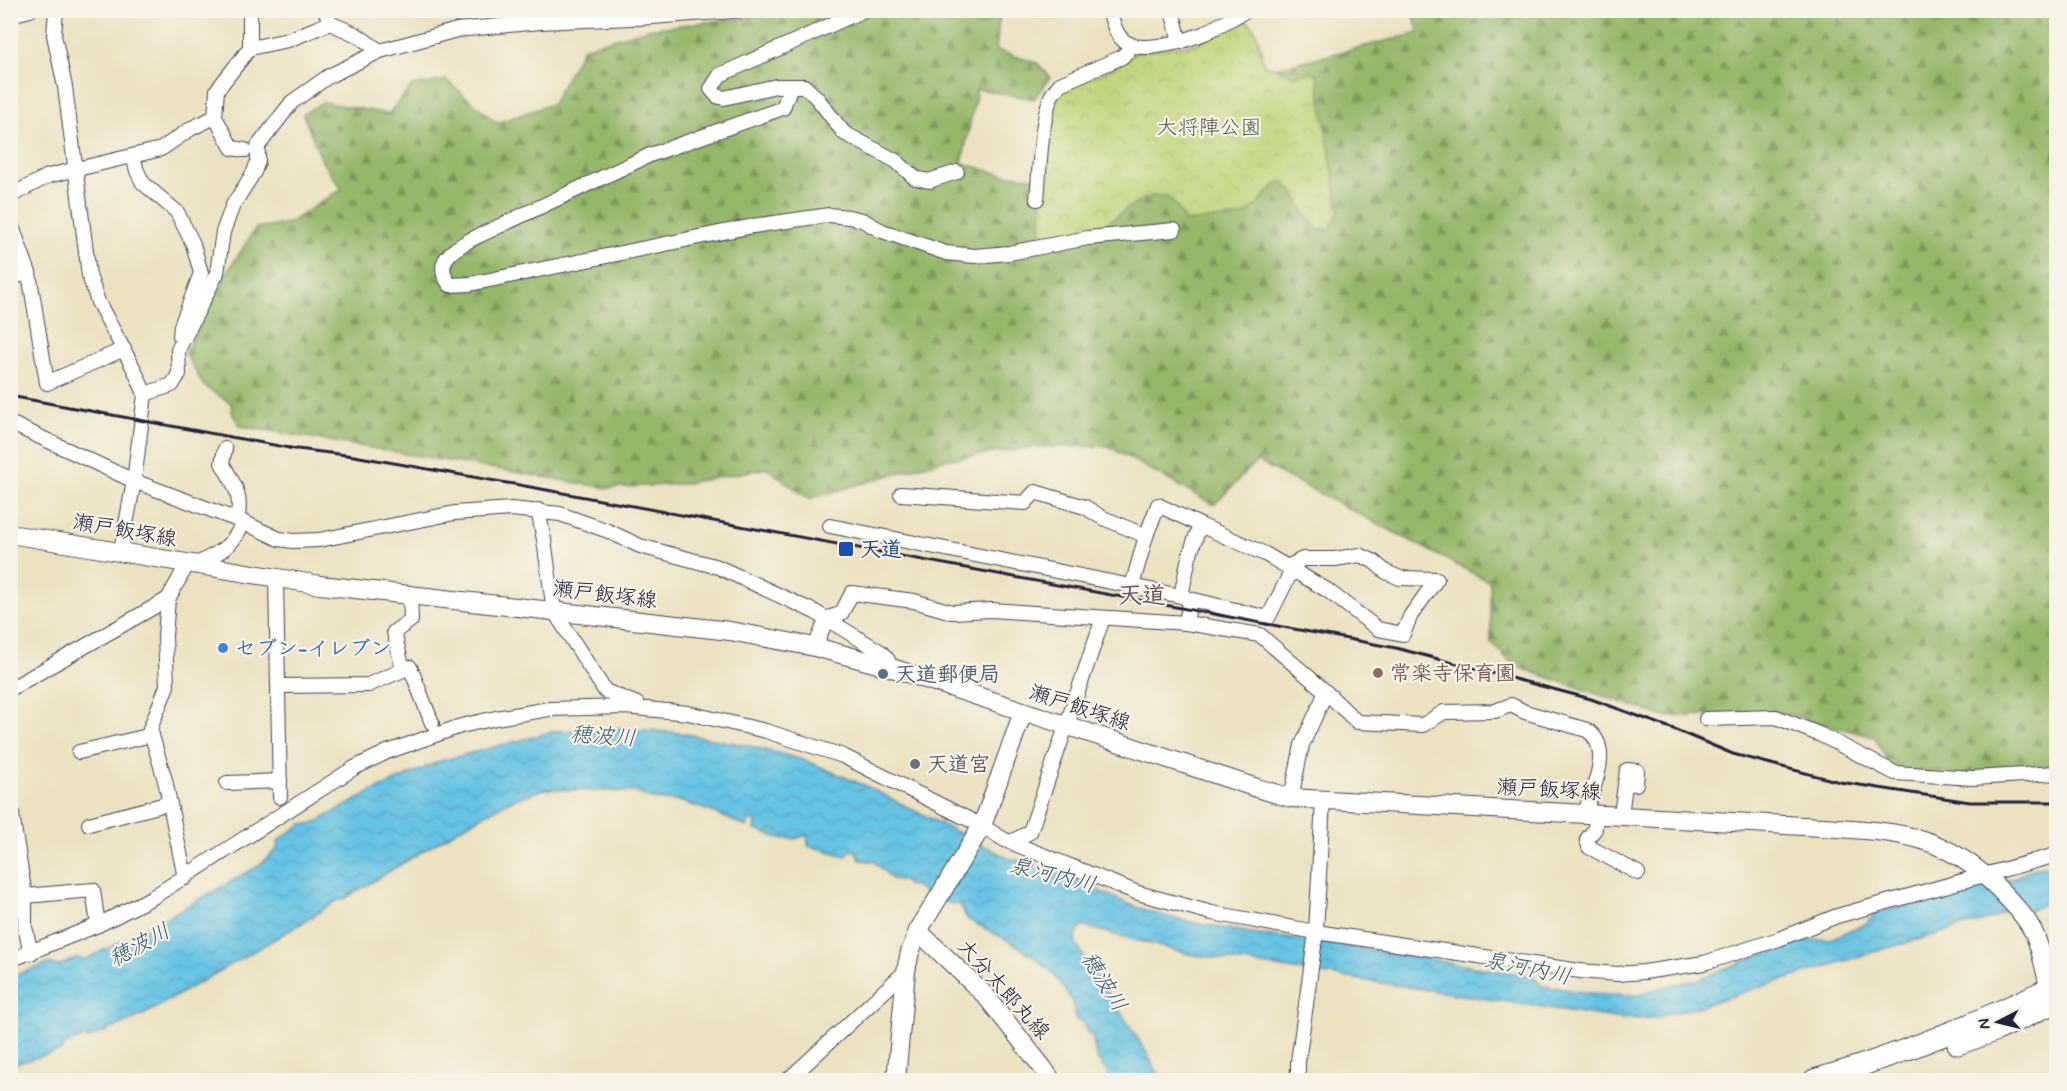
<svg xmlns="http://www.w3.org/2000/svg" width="2067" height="1091" font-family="Mynerve,'Klee One',sans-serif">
	<defs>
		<pattern id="forest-firs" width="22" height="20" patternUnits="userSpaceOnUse" patternTransform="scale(1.5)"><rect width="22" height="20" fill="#96b76b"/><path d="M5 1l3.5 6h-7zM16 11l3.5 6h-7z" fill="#7a9459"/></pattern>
		<pattern id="park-crowns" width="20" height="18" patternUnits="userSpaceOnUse" patternTransform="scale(1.5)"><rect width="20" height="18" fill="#bed67b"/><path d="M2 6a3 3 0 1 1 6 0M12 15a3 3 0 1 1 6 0" fill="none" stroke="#a3b76b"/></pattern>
		<pattern id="water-waves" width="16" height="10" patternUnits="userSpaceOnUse" patternTransform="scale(1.5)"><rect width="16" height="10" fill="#65c3e3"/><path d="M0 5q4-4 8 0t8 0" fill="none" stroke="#57a7c4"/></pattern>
	</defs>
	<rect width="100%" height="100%" fill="#f7f3e8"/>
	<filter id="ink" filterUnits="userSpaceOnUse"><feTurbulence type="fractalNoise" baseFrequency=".0167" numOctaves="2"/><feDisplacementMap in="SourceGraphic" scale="12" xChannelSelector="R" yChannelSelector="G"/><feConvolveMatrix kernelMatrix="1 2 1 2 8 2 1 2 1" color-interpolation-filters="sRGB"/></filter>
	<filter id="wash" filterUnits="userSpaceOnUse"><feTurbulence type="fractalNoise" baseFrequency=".008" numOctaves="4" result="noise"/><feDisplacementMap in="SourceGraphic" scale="24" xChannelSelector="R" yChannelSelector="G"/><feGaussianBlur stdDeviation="1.35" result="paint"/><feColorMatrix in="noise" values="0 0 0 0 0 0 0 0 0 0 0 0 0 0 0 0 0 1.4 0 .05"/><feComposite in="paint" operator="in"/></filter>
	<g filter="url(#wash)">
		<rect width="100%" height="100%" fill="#ece2c1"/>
		<polygon fill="url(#forest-firs)" stroke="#5c6c53" stroke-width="1.5" points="809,10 872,10 883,13 899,10 1000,11 996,50 1037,63 1050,77 1034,99 977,89 962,163 1000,174 1050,179 1259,72 1419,33 1412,11 2056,11 2056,765 1981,776 1891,769 1875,737 1777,712 1665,717 1515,666 1491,643 1490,582 1257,461 1214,505 1108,446 1035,447 942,460 809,499 767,468 681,484 608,488 241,426 233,415 231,403 204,386 185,353 223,279 256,228 289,223 342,189 323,163 303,114 323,102 388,114 412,86 446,80 497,123 552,104 583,48 648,29"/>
		<path fill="url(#park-crowns)" stroke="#707c5b" stroke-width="1.5" d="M1240 19C1258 19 1260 51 1264 65L1283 70 1294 76 1310 72 1317 74 1339 211 1331 228 1319 230C1298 214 1302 193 1281 182 1265 190 1259 209 1243 216L1185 222C1181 215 1175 200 1166 197 1144 189 1113 221 1096 231 1086 237 1054 240 1041 243 1041 200 1041 128 1061 90L1113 68 1136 52 1196 44Z"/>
		<path fill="url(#water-waves)" stroke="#44728f" stroke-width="1.5" d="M621 728 680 733 745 745 804 760 866 786 1008 858C1063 867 1108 901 1161 915 1230 933 1302 939 1372 950 1426 958 1479 969 1533 976L1542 986 1589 993 1639 995 1655 989 1700 979 1794 941 1830 939 1867 923 1877 912 1914 904 1960 888 2013 879 2026 871 2056 863V898L2031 910 2005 912 1994 918 1870 953 1693 1008 1655 1018 1622 1019 1189 954 1082 926 1075 937 1076 945 1138 1039 1162 1080H1107V1071C1093 1055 1096 1058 1093 1037L1088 1033 1082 1022 1076 1020C1073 1013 1075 1008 1072 1002 1047 954 1011 943 967 919L960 904C944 904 928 898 916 886L907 885 903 881 892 879 874 861 860 860 856 851 852 850 846 856 808 846V838L805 835C789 844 771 835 755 830L756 822 749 820 747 827 710 811 679 801 651 799 635 792 544 789 510 801 464 826 344 899 336 901 299 925 145 1014 88 1039 84 1037 64 1045 63 1050 11 1065 10 977 49 963 57 966 78 958 84 960 152 926 257 867 277 849 279 840 302 824H313L371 792 440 761 556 731Z"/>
	</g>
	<g filter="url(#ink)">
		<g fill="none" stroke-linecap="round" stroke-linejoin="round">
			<defs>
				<g id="minor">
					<polyline points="56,10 54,35 65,87 89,275 98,302 134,369 145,394 134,481 121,551"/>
					<polyline points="325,10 330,23 357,35 380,51"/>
					<path d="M864 10 720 75 711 89 717 96 724 98 776 86H784L789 91 783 108 650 155 472 239C453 249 432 262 450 285L470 284 753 226 829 215 849 217 862 220 882 231 946 253 975 256 1009 253 1088 238 1174 230"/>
					<path d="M1109 10C1112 19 1114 30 1120 37 1134 54 1162 45 1180 42"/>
					<polyline points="1172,10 1180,42 1205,33 1247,10"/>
					<polyline points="10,15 30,10"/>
					<polyline points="638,18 745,10"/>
					<polyline points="250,48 288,40 330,23"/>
					<polyline points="784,86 804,86 817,98 844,133 896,161 915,178 929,181 957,172"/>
					<polyline points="215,117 232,148 245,150"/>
					<polyline points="133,156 137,171 143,183 177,212 193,244 201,273 181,326 180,336"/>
					<polyline points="10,196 48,176 161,149 192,128 215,117 217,90 250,48 250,10"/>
					<path d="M1037 199C1040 168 1040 129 1050 99 1052 93 1056 89 1060 84L1122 57 1128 51 1130 45"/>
					<polyline points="10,221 29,273 47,383 124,349"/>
					<polyline points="10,278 29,273"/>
					<polyline points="145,394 172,385 179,374 178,350 217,273 223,232 233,205 254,172 258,161 258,146 292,102 329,76 380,51 457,30 540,22 632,18 647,10"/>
					<polyline points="10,423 134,481 243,522 279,539 293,541 319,540 455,513 511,509 560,514 608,531 640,546 718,567 815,612 881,652 888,660 889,667"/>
					<path d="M225 449 222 463C234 484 243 495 237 520"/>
					<polyline points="901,494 1025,503 1035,492 1085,507 1101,517 1146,536"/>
					<polyline points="538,510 544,540 554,611 605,691 637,704"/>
					<polyline points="830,526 1181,596"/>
					<path d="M195 565C219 553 233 547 243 522"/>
					<polyline points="276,578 280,797"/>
					<polyline points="1132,586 1146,536 1158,505 1200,525"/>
					<polyline points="1190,599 1268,618 1292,570"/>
					<path d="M827 618 841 614 852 593 914 601 952 612 991 610 1186 623 1260 635 1326 692 1357 722 1423 725 1444 712 1495 711 1511 705 1525 712 1587 730C1614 748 1592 789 1585 813"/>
					<polyline points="1186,623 1190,599 1181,596 1189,557 1200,525 1265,554 1327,590 1378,629 1403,634 1411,615 1437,579 1400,578 1386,572 1373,561 1360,555 1335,559 1303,559 1287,567"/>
					<polyline points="815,647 827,618"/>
					<polyline points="403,670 394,632 411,620 410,595"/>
					<polyline points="278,686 368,685 410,667 432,723"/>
					<polyline points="10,689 168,599"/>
					<polyline points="1706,719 1776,717 1821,735 1895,773 1973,778 2056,773"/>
					<polyline points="79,752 152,735"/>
					<polyline points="227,783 280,781"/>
					<polyline points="1291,798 1302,745 1326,692"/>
					<polyline points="10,802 25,896 25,927 31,953"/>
					<polyline points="1596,814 1595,829 1587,839 1589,847 1638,873"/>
					<polyline points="1621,815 1627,770 1637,771 1636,784 1625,783"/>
					<polyline points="89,824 170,803"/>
					<polyline points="1011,842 1030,832 1103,618"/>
					<polyline points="185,878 165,780 150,729 167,686 165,636 168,599 188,563"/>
					<polyline points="25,896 93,890 98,925"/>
					<polyline points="10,960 98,925 153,897 354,768 387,752 461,726 496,718 549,709 625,707 688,713 766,731 843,756 982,826 1005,840 1138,893 1212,913 1316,932 1580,971 1617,974 1644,972 1704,963 1779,939 1837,916 2056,855"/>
					<polyline points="788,1080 906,971"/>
					<polyline points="1298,1080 1298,1062 1316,932 1323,800"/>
				</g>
				<g id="major">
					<path d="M10 534 320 585 730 631 815 647 889 667 1257 788 1291 798 1822 827C1896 832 1942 832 1998 888 2011 902 2024 914 2033 931 2043 952 2046 979 2053 1001"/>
					<polyline points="918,931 985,995 1043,1068 1051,1080"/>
					<polyline points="896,1080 906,971 910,952 918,931 982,826 1023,712"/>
				</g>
				<g id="highway">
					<polyline points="1958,1044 1995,1031 2056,1002"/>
					<path d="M1814 1080C1898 1056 1978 1023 2056 985"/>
				</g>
			</defs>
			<use href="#minor" stroke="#403f4f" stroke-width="16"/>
			<use href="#major" stroke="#403f4f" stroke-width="20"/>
			<use href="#highway" stroke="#403f4f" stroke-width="23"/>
			<use href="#minor" stroke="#fff" stroke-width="14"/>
			<use href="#major" stroke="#fff" stroke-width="18"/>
			<use href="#highway" stroke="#fff" stroke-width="21"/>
			<g stroke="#22223b" stroke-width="3">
				<polyline points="10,396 295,449"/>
				<polyline points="289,448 354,456 536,488 1396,648 1591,699 1671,728 1733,754 1840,782 1970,802 2056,802"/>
			</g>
		</g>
	</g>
	<rect fill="#1a4fb4" stroke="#f7f3e8" stroke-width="2" x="838" y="541" width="16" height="16" rx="3"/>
	<circle fill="#3f7fe0" stroke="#f7f3e8" stroke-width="2" cx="223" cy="648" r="6"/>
	<circle fill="#8d6e63" stroke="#f7f3e8" stroke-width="2" cx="1378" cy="673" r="6"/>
	<circle fill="#5c6f8a" stroke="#f7f3e8" stroke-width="2" cx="883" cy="674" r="6"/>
	<circle fill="#6b7280" stroke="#f7f3e8" stroke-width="2" cx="915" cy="764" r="6"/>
	<g text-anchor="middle" stroke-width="4.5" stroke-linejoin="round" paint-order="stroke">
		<g font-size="21" fill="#51584e" stroke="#f7f3e8">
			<text x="1209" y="134">大将陣公園</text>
		</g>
		<g font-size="21" fill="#22223b" stroke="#f7f3e8">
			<text transform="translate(125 530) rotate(10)" y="7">瀬戸飯塚線</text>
			<text transform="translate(605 594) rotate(7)" y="7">瀬戸飯塚線</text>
			<text transform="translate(1080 707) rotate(18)" y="7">瀬戸飯塚線</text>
			<text transform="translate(1549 789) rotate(3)" y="7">瀬戸飯塚線</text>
			<text transform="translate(1004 989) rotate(48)" y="7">大分太郎丸線</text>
		</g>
		<g font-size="21" font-weight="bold" fill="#164399" stroke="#f7f3e8" text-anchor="start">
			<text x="860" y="556">天道</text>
		</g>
		<g font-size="21" font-weight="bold" fill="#366cbe" stroke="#f7f3e8" text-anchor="start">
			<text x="235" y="655">セブン-イレブン</text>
		</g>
		<g font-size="21" font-weight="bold" fill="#785e54" stroke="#f7f3e8" text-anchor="start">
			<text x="1390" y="680">常楽寺保育園</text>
		</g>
		<g font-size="21" font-weight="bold" fill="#4e5e75" stroke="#f7f3e8" text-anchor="start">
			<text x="895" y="681">天道郵便局</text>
		</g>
		<g font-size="21" font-weight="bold" fill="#5b616d" stroke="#f7f3e8" text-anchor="start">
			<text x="927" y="771">天道宮</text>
		</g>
		<g font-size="22" font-style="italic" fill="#395a76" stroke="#f7f3e8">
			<text transform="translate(603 735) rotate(4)" y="8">穂波川</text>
			<text transform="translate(1053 874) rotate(14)" y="8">泉河内川</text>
			<text transform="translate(139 944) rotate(-29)" y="8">穂波川</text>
			<text transform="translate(1528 967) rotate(12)" y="8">泉河内川</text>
			<text transform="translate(1105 981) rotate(58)" y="8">穂波川</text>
		</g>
		<g font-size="24" font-weight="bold" fill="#66525c" stroke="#f7f3e8">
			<text x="1142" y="603">天道</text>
		</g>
	</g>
	<rect width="2067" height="1091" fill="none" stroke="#f7f3e8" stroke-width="36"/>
	<g transform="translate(1998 1022) rotate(263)" stroke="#f7f3e8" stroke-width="4.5" paint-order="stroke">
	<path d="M0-4.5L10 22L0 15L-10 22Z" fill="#22223b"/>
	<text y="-9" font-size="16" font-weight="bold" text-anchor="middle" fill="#22223b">N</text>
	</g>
</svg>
